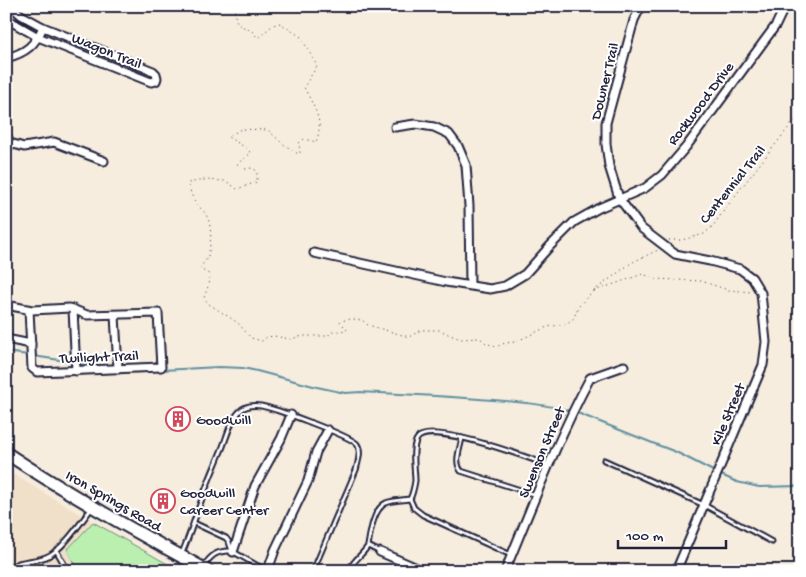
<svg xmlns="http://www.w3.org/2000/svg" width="806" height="577" font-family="'Gochi Hand',sans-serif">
	<rect width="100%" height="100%" fill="#f6eddf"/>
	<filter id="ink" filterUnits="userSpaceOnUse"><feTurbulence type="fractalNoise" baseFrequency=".02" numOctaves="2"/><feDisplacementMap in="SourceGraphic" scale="10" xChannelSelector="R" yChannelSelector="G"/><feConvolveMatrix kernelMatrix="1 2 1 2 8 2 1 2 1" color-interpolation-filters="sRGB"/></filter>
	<g filter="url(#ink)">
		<polygon fill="#f0e0c9" points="6,470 93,522 67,550 78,571 6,571"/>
		<polygon fill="#bbefaf" stroke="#6e8875" points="93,522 180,571 78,571 67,550"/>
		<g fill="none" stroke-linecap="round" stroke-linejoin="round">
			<g stroke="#60909f" stroke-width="2">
				<polyline points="6,352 28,355"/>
				<polyline points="33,356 73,362"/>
				<polyline points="77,363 102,366"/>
				<path d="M162 370 219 367 243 368 257 371 317 387 345 393 361 392C405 394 450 396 493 400 519 402 545 404 570 411"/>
				<polyline points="575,412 655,444 676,452 715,472"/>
				<polyline points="719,474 737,482 759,487 800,486"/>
			</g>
			<defs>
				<g id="lane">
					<path d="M462 438C460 449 454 462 461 471L536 495"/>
					<polyline points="604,460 704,505 772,542"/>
					<polyline points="410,499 414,508 423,515 511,555"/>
					<polyline points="194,523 226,538 229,542 232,551 258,566 267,570"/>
					<polyline points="56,550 68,571"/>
					<path d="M380 552 368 546C370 534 373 509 386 503 393 500 403 500 410 499 413 493 414 487 415 481 415 470 411 448 417 439 428 420 529 458 548 465"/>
					<path d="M182 553C190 535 195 517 202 499 208 482 215 466 222 449 227 437 230 421 240 411 245 406 254 405 261 406 274 408 350 436 357 444 362 451 358 462 356 470L313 571"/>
					<path d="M204 566C211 555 218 550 232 551"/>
					<path d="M6 570C22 558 30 563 46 557 62 551 81 522 91 509"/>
					<path d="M348 571C353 561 362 555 368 546"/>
				</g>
				<g id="street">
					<polyline points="641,6 634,20 606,123 606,144 609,166 619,198 641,228 675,254 710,261 740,269 752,278 761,293 766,342 763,365 676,571"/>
					<polyline points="6,18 10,21 38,37 151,82 156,81 157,78 156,74 153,71 43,27 21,15 11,6"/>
					<path d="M6 58C26 53 35 45 43 27"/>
					<polyline points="395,127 415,124 434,127 449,134 458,146 466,165 469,206 470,285"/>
					<polyline points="6,134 10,143 24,147 54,142 104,161"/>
					<polyline points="314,253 446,282 490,289 505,286 525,274 550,246 574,222 599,208 645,188 662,175 686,147 776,25 785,6"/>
					<polyline points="6,305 32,310 70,308 87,315 158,313 161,367 37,372 32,368 29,310"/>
					<polyline points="73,309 76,371"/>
					<polyline points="115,315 118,369"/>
					<polyline points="6,339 31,344"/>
					<polyline points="233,552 255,486 281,439 291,415"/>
					<polyline points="380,552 424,571"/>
					<polyline points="268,570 275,550 308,481 316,452 328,430"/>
					<path d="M505 571C532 506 557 440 590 378L624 366"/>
				</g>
				<path id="primary" d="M6 453C71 496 140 534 208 571"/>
			</defs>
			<use href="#lane" stroke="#22223b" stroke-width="7"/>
			<use href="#street" stroke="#22223b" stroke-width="11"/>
			<use href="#primary" stroke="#22223b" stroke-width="15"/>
			<g stroke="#22223b" stroke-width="1" stroke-dasharray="1 4" stroke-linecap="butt">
				<path d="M233 6 234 8 236 20 239 25 252 31 258 38 273 25 280 23 301 37 317 66 304 87C310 100 321 116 319 130 319 134 317 138 316 142L304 139 299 143 300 153 298 154 282 143 268 130 241 129 228 137 243 146 251 153 237 164 245 169 252 168 257 171V182L237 189 226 181 204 180 188 183C190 189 191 196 195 201 198 207 202 209 205 213 213 225 211 243 208 256 206 261 202 264 200 269L209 274 210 281 204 298 209 304 238 323 251 338 262 341 267 337 274 336 290 339 303 336H328L331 332 347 330 340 321 351 319 362 320 368 325 409 337 421 330H440L450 335 461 339 480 338 486 343 496 347 505 343 515 342 547 327 566 324 574 318 578 307 591 293 631 263 658 250"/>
				<polyline points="669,240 682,240 704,234 713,226 728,205 800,113"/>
				<polyline points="594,291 643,274 655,279 701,281 728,290 752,292"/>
				<polyline points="49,567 50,571"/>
				<polyline points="41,571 48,571"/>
			</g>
			<use href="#lane" stroke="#fff" stroke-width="3"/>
			<use href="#street" stroke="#fff" stroke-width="7"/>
			<use href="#primary" stroke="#fff" stroke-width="11"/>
		</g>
	</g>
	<defs>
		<symbol id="building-ring" viewBox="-11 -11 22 22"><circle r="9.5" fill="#fff" stroke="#d1495b" stroke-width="1.5"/><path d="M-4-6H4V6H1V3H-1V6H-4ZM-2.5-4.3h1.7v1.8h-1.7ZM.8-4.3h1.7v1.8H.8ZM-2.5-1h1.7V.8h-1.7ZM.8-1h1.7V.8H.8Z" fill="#d1495b"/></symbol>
	</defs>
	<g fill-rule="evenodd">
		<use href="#building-ring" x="164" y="405" width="28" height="28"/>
		<use href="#building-ring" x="149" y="487" width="28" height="28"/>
	</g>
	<g text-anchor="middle" stroke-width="4" stroke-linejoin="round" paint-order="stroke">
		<g font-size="15" fill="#22223b" stroke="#fff">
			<text transform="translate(107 50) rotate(22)" y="5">Wagon Trail</text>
			<text transform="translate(604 81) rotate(-76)" y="5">Downer Trail</text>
			<text transform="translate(700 103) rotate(-53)" y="5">Rockwood Drive</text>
			<text transform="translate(732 184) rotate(-51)" y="5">Centennial Trail</text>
			<text transform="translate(99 356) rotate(-2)" y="5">Twilight Trail</text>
			<text transform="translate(727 414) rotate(-67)" y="5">Kile Street</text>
			<text transform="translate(541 452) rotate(-67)" y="5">Swenson Street</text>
			<text transform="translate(114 500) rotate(30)" y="5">Iron Springs Road</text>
		</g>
		<g font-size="15" fill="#22223b" stroke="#fff" text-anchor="start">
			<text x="196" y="424">Goodwill</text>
			<text x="180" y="497">Goodwill<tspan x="180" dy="17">Career Center</tspan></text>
		</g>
	</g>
	<rect width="806" height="577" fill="none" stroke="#fff" stroke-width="25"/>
	<rect x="12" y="12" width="781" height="552" fill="none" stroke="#22223b" stroke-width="2" filter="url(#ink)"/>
	<path d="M618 540v8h108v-8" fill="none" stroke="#22223b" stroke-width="2.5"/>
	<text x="626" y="540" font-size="15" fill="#22223b" stroke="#ffffff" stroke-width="4" paint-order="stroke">100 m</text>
</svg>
